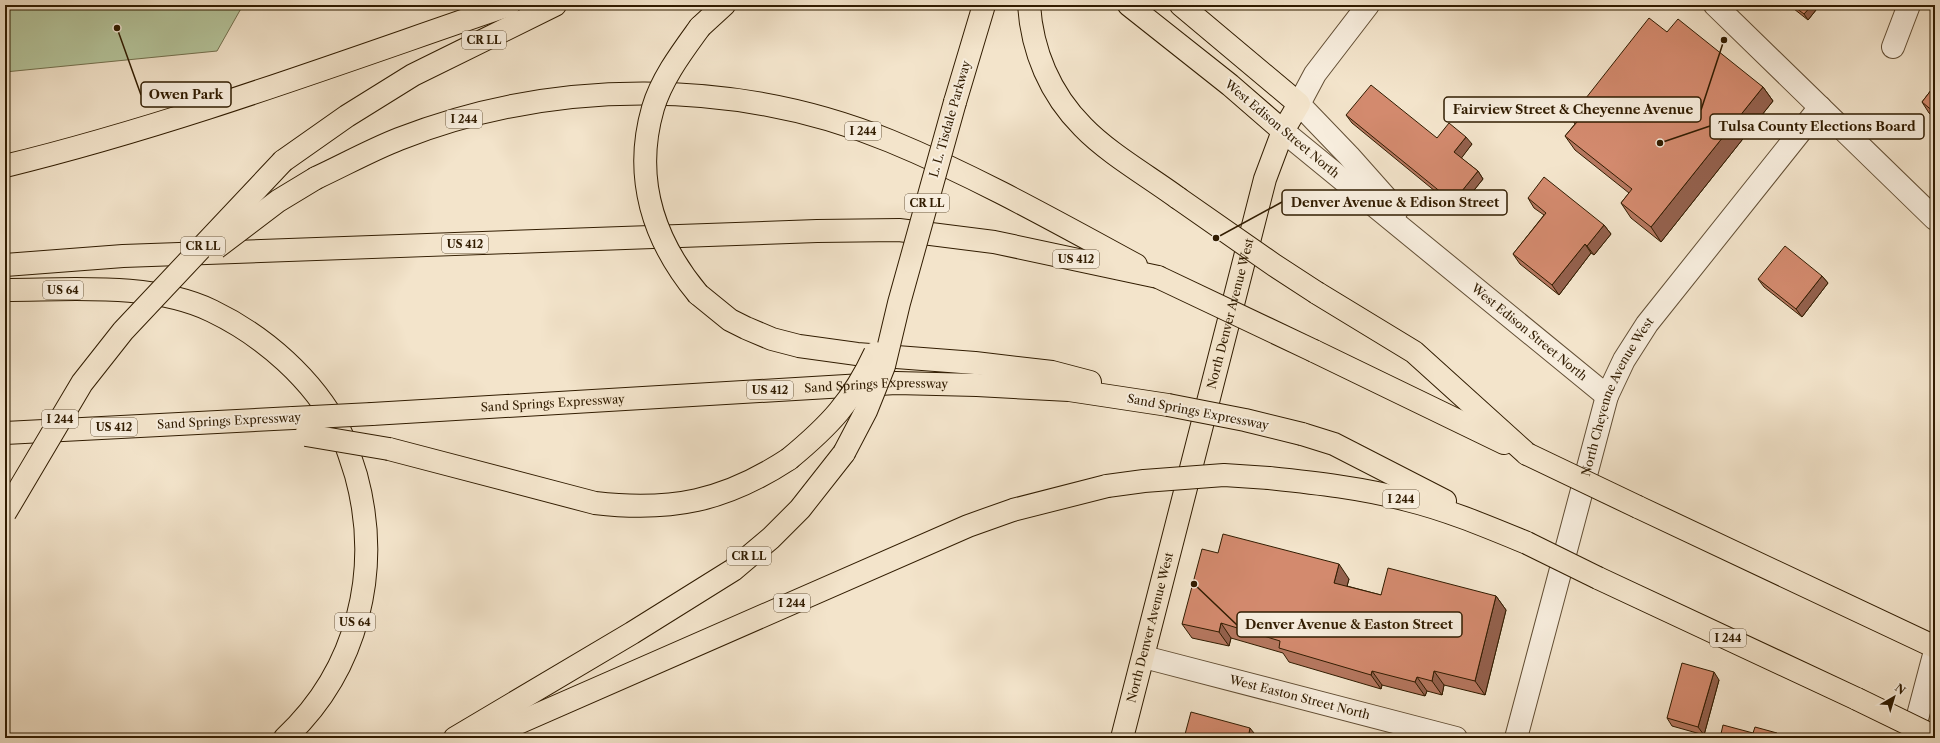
<svg xmlns="http://www.w3.org/2000/svg" width="1940" height="743" font-family="'Libre Caslon Text',serif">
	<rect width="100%" height="100%" fill="#f3e4cb"/>
	<filter id="stains"><feTurbulence type="fractalNoise" baseFrequency=".005" numOctaves="4"/><feColorMatrix values="0 0 0 0 .2 0 0 0 0 .09 0 0 0 0 .02 0 0 0 .5 -.17"/></filter>
	<radialGradient id="worn" r=".72"><stop offset=".6" stop-color="#630" stop-opacity="0"/><stop offset="1" stop-color="#630" stop-opacity=".3"/></radialGradient>
	<polygon fill="#b5c59c" stroke="#73704e" points="5,5 243,5 217,51 5,72"/>
	<g fill="none" stroke-linecap="round" stroke-linejoin="round">
		<defs>
			<g id="minor">
				<polyline points="1368,5 1315,74 1299,104 1349,156 1397,210"/>
				<polyline points="1715,5 1935,219"/>
				<polyline points="1893,47 1909,5"/>
				<path id="s1" d="M1283 131 1607 396"/>
				<path id="s2" d="M1144 657 1456 738"/>
				<path id="s3" d="M1516 738 1607 396 1624 360 1647 324 1820 107"/>
				<polyline points="1912,738 1935,651"/>
			</g>
			<g id="major">
				<polyline points="1129,5 1230,85 1283,131"/>
				<path id="s4" d="M1122 738 1265 179 1283 131 1299 104 1181 5"/>
			</g>
			<g id="highway">
				<path d="M1029 5C1032 51 1050 94 1083 127 1108 153 1148 176 1178 198"/>
				<polyline points="700,27 724,5"/>
				<polyline points="955,102 984,5"/>
				<polyline points="283,161 347,116 413,75 555,5"/>
				<path d="M5 166C177 124 342 62 509 5"/>
				<path d="M316 178C344 165 371 150 399 139 554 78 736 78 890 141 975 176 1055 221 1136 265"/>
				<polyline points="5,265 123,256 817,231 899,230 994,242 1158,277"/>
				<path d="M5 290C71 290 152 282 212 311 264 336 313 379 340 431 347 445 351 460 356 475 382 570 358 670 285 738"/>
				<polyline points="1317,293 1414,352 1527,454"/>
				<polyline points="698,294 730,320 746,328 772,339 799,346 857,354 975,363 1052,372 1090,382"/>
				<polyline points="1314,351 1504,443"/>
				<path id="s5" d="M372 414 896 383 977 385 1069 390 1168 405"/>
				<polyline points="5,433 293,418"/>
				<polyline points="1302,434 1334,444 1445,501"/>
				<path d="M389 449 595 503C671 512 725 501 789 459"/>
				<path d="M1269 478C1316 483 1362 488 1407 500 1448 510 1488 527 1527 543"/>
				<polyline points="1638,507 1935,647"/>
				<polyline points="1598,578 1857,699"/>
				<polyline points="455,738 632,633 733,570 771,538 800,509 844,453"/>
				<polyline points="484,738 968,526 1013,510 1107,486"/>
			</g>
		</defs>
		<use href="#minor" stroke="#624e34" stroke-width="24"/>
		<use href="#major" stroke="#311c01" stroke-width="24"/>
		<use href="#highway" stroke="#311c01" stroke-width="24"/>
		<use href="#minor" stroke="#f7eddd" stroke-width="22"/>
		<use href="#major" stroke="#f3e4cb" stroke-width="22"/>
		<use href="#highway" stroke="#f3e4cb" stroke-width="22"/>
		<defs>
			<g id="highway-bridge">
				<polyline points="1178,198 1274,265 1317,293"/>
				<polyline points="216,248 278,201 316,178"/>
				<polyline points="1158,277 1314,351"/>
				<path d="M698 294C653 240 633 177 653 108 662 78 682 52 700 27"/>
				<polyline points="1168,405 1245,420 1302,434"/>
				<polyline points="293,418 372,414"/>
				<polyline points="306,435 389,449"/>
				<polyline points="844,453 866,411 884,366 899,303 955,102"/>
				<polyline points="1527,454 1638,507"/>
				<path d="M789 459C829 426 853 401 875 353"/>
				<polyline points="1107,486 1144,481 1224,475 1269,478"/>
				<polyline points="5,513 82,383 123,331 283,161"/>
				<polyline points="1527,543 1598,578"/>
				<polyline points="1857,699 1935,737"/>
			</g>
		</defs>
		<use href="#highway-bridge" stroke="#311c01" stroke-width="24" stroke-linecap="butt"/>
		<use href="#highway-bridge" stroke="#f3e4cb" stroke-width="22"/>
	</g>
	<g fill="#b5775f" stroke="#311c01">
		<polygon points="1789,5 1820,5 1808,20"/>
		<polygon points="1667,32 1763,87 1773,101 1661,242 1631,218 1621,203 1629,193 1575,150 1565,136 1575,124 1571,117"/>
		<polygon points="1935,85 1935,118 1929,113 1922,102"/>
		<polygon points="1346,115 1437,138 1472,144 1461,158 1478,171 1483,179 1458,210 1352,123"/>
		<polygon points="1528,198 1604,225 1611,234 1594,255 1591,253 1559,295 1520,264 1513,254 1544,215 1534,208"/>
		<polygon points="1822,276 1828,283 1802,317 1764,287 1758,279"/>
		<polygon points="1349,579 1347,586 1381,595 1496,596 1506,610 1485,695 1444,685 1442,695 1427,691 1425,696 1382,685 1381,689 1289,662 1283,653 1231,638 1229,646 1192,638 1182,624"/>
		<polygon points="1719,680 1704,735 1672,726 1667,718"/>
	</g>
	<g fill="#94614d" stroke="#311c01">
		<polygon points="1812,5 1820,5 1808,20 1804,14"/>
		<polygon points="1763,87 1773,101 1661,242 1651,227"/>
		<polygon points="1466,137 1472,144 1460,160 1454,152"/>
		<polygon points="1478,171 1483,179 1458,210 1453,202"/>
		<polygon points="1604,225 1611,234 1594,255 1587,246"/>
		<polygon points="1585,244 1591,253 1559,295 1552,285"/>
		<polygon points="1822,276 1828,283 1802,317 1796,309"/>
		<polygon points="1339,564 1349,579 1344,597 1334,583"/>
		<polygon points="1496,596 1506,610 1485,695 1475,681"/>
		<polygon points="1221,623 1231,638 1229,646 1219,632"/>
		<polygon points="1372,671 1382,685 1381,689 1371,675"/>
		<polygon points="1434,671 1444,685 1442,695 1432,681"/>
		<polygon points="1714,672 1719,680 1704,735 1698,727"/>
		<polygon points="1417,677 1427,691 1425,696 1415,682"/>
		<polygon points="1250,728 1258,738 1248,738"/>
		<polygon points="1777,733 1781,738 1776,738"/>
	</g>
	<g fill="#d38a6e" stroke="#311c01">
		<polygon points="1792,5 1812,5 1804,14"/>
		<polygon points="1649,18 1667,32 1678,19 1763,87 1651,227 1621,203 1632,189 1565,136 1577,122 1571,117"/>
		<polygon points="1371,85 1437,138 1449,123 1466,137 1454,152 1478,171 1453,202 1346,115"/>
		<polygon points="1935,85 1935,113 1922,102"/>
		<polygon points="1544,177 1604,225 1587,246 1585,244 1552,285 1513,254 1546,213 1528,198"/>
		<polygon points="1785,246 1822,276 1796,309 1758,279"/>
		<polygon points="1223,534 1339,564 1334,583 1381,595 1388,568 1496,596 1475,681 1434,671 1432,681 1417,677 1415,682 1372,671 1371,675 1279,648 1280,641 1221,623 1219,632 1182,624 1202,549 1218,553"/>
		<polygon points="1682,663 1714,672 1698,727 1667,718"/>
		<polygon points="1191,712 1250,728 1248,738 1184,738"/>
		<polygon points="1723,725 1753,733 1755,727 1777,733 1776,738 1720,738"/>
	</g>
	<g text-anchor="middle" stroke-width="4" stroke-linejoin="round" paint-order="stroke">
		<g fill="#f7eddd" stroke="#6c5b43" stroke-width="1">
			<rect x="462" y="31" width="44" height="18" rx="3"/>
			<rect x="446" y="110" width="36" height="18" rx="3"/>
			<rect x="845" y="122" width="36" height="18" rx="3"/>
			<rect x="905" y="194" width="44" height="18" rx="3"/>
			<rect x="442" y="235" width="46" height="18" rx="3"/>
			<rect x="181" y="237" width="44" height="18" rx="3"/>
			<rect x="1053" y="250" width="46" height="18" rx="3"/>
			<rect x="43" y="281" width="40" height="18" rx="3"/>
			<rect x="747" y="381" width="46" height="18" rx="3"/>
			<rect x="42" y="410" width="36" height="18" rx="3"/>
			<rect x="91" y="418" width="46" height="18" rx="3"/>
			<rect x="1383" y="490" width="36" height="18" rx="3"/>
			<rect x="727" y="547" width="44" height="18" rx="3"/>
			<rect x="774" y="594" width="36" height="18" rx="3"/>
			<rect x="335" y="613" width="40" height="18" rx="3"/>
			<rect x="1710" y="629" width="36" height="18" rx="3"/>
		</g>
		<g font-size="11" font-weight="bold" fill="#311c01">
			<text x="484" y="44">CR LL</text>
			<text x="464" y="123">I 244</text>
			<text x="863" y="135">I 244</text>
			<text x="927" y="207">CR LL</text>
			<text x="465" y="248">US 412</text>
			<text x="203" y="250">CR LL</text>
			<text x="1076" y="263">US 412</text>
			<text x="63" y="294">US 64</text>
			<text x="770" y="394">US 412</text>
			<text x="60" y="423">I 244</text>
			<text x="114" y="431">US 412</text>
			<text x="1401" y="503">I 244</text>
			<text x="749" y="560">CR LL</text>
			<text x="792" y="607">I 244</text>
			<text x="355" y="626">US 64</text>
			<text x="1728" y="642">I 244</text>
		</g>
		<g font-size="12" fill="#311c01" stroke="#f7eddd">
			<text transform="translate(950 119) rotate(-74)" y="4">L. L. Tisdale Parkway</text>
			<text transform="translate(1282 129) rotate(40)" y="4">West Edison Street North</text>
			<text dy="4" stroke="none"><textPath href="#s4" startOffset="438">North Denver Avenue West</textPath></text>
			<text dy="4" stroke="none"><textPath href="#s1" startOffset="318">West Edison Street North</textPath></text>
			<text dy="4" stroke="none"><textPath href="#s5" startOffset="505">Sand Springs Expressway</textPath></text>
			<text dy="4" stroke="none"><textPath href="#s3" startOffset="357">North Cheyenne Avenue West</textPath></text>
			<text dy="4" stroke="none"><textPath href="#s5" startOffset="181">Sand Springs Expressway</textPath></text>
			<text transform="translate(1198 412) rotate(11)" y="4">Sand Springs Expressway</text>
			<text transform="translate(229 421) rotate(-3)" y="4">Sand Springs Expressway</text>
			<text dy="4" stroke="none"><textPath href="#s4" startOffset="114">North Denver Avenue West</textPath></text>
			<text dy="4" stroke="none"><textPath href="#s2" startOffset="161">West Easton Street North</textPath></text>
		</g>
	</g>
	<path fill="none" stroke="#311c01" stroke-width="1.5" d="M117 28L141 95M1724 40L1701 110M1660 143L1710 126M1216 238L1282 202M1194 584L1237 625"/>
	<g fill="#311c01" stroke="#f7eddd" stroke-width="1.5">
		<circle cx="117" cy="28" r="4"/>
		<circle cx="1724" cy="40" r="4"/>
		<circle cx="1660" cy="143" r="4"/>
		<circle cx="1216" cy="238" r="4"/>
		<circle cx="1194" cy="584" r="4"/>
	</g>
	<g fill="#f7eddd" stroke="#311c01" stroke-width="1.5">
		<rect x="141" y="82" width="90" height="25" rx="4"/>
		<rect x="1444" y="97" width="257" height="25" rx="4"/>
		<rect x="1710" y="114" width="214" height="25" rx="4"/>
		<rect x="1282" y="190" width="225" height="25" rx="4"/>
		<rect x="1237" y="612" width="225" height="25" rx="4"/>
	</g>
	<g font-size="13" text-anchor="middle" font-weight="bold" fill="#311c01">
		<text x="186" y="99">Owen Park</text>
		<text x="1573" y="114">Fairview Street &amp; Cheyenne Avenue</text>
		<text x="1817" y="131">Tulsa County Elections Board</text>
		<text x="1395" y="207">Denver Avenue &amp; Edison Street</text>
		<text x="1349" y="629">Denver Avenue &amp; Easton Street</text>
	</g>
	<rect width="1940" height="743" fill="none" stroke="#f3e4cb" stroke-width="20"/>
	<rect x="6" y="6" width="1928" height="731" fill="none" stroke="#311c01" stroke-width="2"/>
	<rect x="10" y="10" width="1920" height="723" fill="none" stroke="#311c01"/>
	<g transform="translate(1894 697) rotate(38)" stroke="#f7eddd" stroke-width="3" paint-order="stroke">
	<path d="M0-3L7 15L0 10L-7 15Z" fill="#311c01"/>
	<text y="-6" font-size="11" font-weight="bold" text-anchor="middle" fill="#311c01">N</text>
	</g>
	<rect width="100%" height="100%" filter="url(#stains)"/>
	<rect width="100%" height="100%" fill="url(#worn)"/>
</svg>
